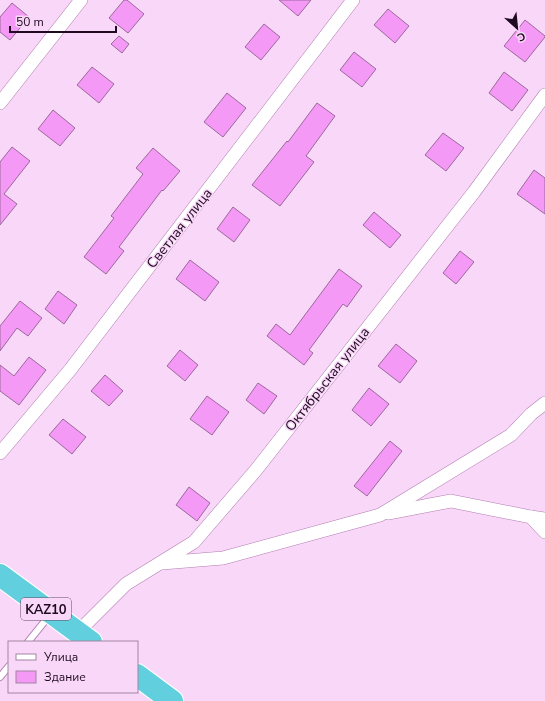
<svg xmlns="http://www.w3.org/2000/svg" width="545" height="701" font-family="'Nunito Sans',sans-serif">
	<rect width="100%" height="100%" fill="#f9d7f8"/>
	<g fill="#f499f6" stroke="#9b699b">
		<polygon points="124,0 127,0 144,14 128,33 109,18"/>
		<polygon points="279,0 311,0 298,16"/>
		<polygon points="12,3 29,17 10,40 0,32 0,17"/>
		<polygon points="388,9 409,26 395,43 374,25"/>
		<polygon points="525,20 545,36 545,37 525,62 504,46"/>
		<polygon points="264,24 280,37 261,60 245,47"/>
		<polygon points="119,36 129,44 122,53 111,44"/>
		<polygon points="354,52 376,69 362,87 340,70"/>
		<polygon points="92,67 114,84 99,103 77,85"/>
		<polygon points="504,72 528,90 512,111 489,93"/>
		<polygon points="227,93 246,108 223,137 204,122"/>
		<polygon points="317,103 335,116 306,156 314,162 280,206 252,185 287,141 288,142"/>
		<polygon points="53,110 75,128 60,146 38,129"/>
		<polygon points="443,133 464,148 446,171 425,155"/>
		<polygon points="12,147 30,161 4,194 17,204 0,225 0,162"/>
		<polygon points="153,148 180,171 163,191 162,190 119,247 124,251 106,274 84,257 114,218 111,216 143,174 136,168"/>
		<polygon points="534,170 545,178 545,214 517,194"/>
		<polygon points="233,207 250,220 234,242 217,229"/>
		<polygon points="374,212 401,235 390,248 363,225"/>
		<polygon points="460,251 474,262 456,284 443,273"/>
		<polygon points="190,260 219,282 205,301 176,279"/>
		<polygon points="339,269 362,286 347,307 343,304 309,350 313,353 304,365 267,336 276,324 290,335"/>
		<polygon points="58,291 77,305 64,324 45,309"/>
		<polygon points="20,301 42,318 28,336 17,328 0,351 0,326"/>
		<polygon points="396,344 417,361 400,383 378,366"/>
		<polygon points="180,350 198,365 185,381 167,366"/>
		<polygon points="29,357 46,370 19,405 0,391 0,365 14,376"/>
		<polygon points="105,375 123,391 109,406 91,391"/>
		<polygon points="258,383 277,396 264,414 246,400"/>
		<polygon points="369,388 389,404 371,426 352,410"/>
		<polygon points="207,396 229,412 212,435 190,419"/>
		<polygon points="63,419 86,437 72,454 49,435"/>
		<polygon points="390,441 402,451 367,496 354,486"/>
		<polygon points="189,487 210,503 197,521 176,505"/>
	</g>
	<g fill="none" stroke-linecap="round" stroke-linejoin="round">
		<defs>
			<g id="lane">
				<polyline points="28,642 49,616"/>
				<polyline points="0,677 9,666"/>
			</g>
			<g id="street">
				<polyline points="0,103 81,0"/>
				<polyline points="0,453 70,370 353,0"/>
				<polyline points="388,513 451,501 531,517 545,519"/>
				<polyline points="531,517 545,532"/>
				<polyline points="162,563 223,558 380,515 511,435 531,414 545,403"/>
				<polyline points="78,632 126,584 194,542 256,470 474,192 545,95"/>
			</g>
			<g id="highway">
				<polyline points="0,575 91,642"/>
				<polyline points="137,675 172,701"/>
			</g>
		</defs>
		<use href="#lane" stroke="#b17eb1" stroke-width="8"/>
		<use href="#street" stroke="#b17eb1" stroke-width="14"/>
		<use href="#highway" stroke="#fff" stroke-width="24"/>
		<use href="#lane" stroke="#fff" stroke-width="6"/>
		<use href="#street" stroke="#fff" stroke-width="13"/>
		<use href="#highway" stroke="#61cfdd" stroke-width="22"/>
	</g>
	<g text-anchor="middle" stroke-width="3" stroke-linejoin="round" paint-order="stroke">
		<rect fill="#f9d7f8" stroke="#604860" stroke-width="1" x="21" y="598" width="50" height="22" rx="3"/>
		<g font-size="13" font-weight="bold" fill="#1e0b1f">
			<text x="46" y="614">KAZ10</text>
		</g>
		<g font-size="14" fill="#1e0b1f" stroke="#f9d7f8">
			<text transform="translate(179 228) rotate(-52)" y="5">Светлая улица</text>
			<text transform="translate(327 379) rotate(-52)" y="5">Октябрьская улица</text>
		</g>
	</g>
	<rect x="8" y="641" width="130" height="52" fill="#f9d7f8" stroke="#a185a1"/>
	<rect x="16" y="654" width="20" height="6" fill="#ffffff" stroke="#a185a1"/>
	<text x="44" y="661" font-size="12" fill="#1e0b1f">Улица</text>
	<rect x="16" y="671" width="20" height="12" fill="#f499f6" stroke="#a185a1"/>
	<text x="44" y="681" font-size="12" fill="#1e0b1f">Здание</text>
	<g transform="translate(517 28) rotate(153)" stroke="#f9d7f8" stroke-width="3" paint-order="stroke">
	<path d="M0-3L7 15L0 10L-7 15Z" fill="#1e0b1f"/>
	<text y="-6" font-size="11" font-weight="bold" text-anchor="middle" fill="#1e0b1f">С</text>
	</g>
	<path d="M10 26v6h106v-6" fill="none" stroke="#1e0b1f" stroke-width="2"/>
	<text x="16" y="26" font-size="12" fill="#1e0b1f" stroke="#f9d7f8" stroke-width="3" paint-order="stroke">50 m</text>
</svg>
